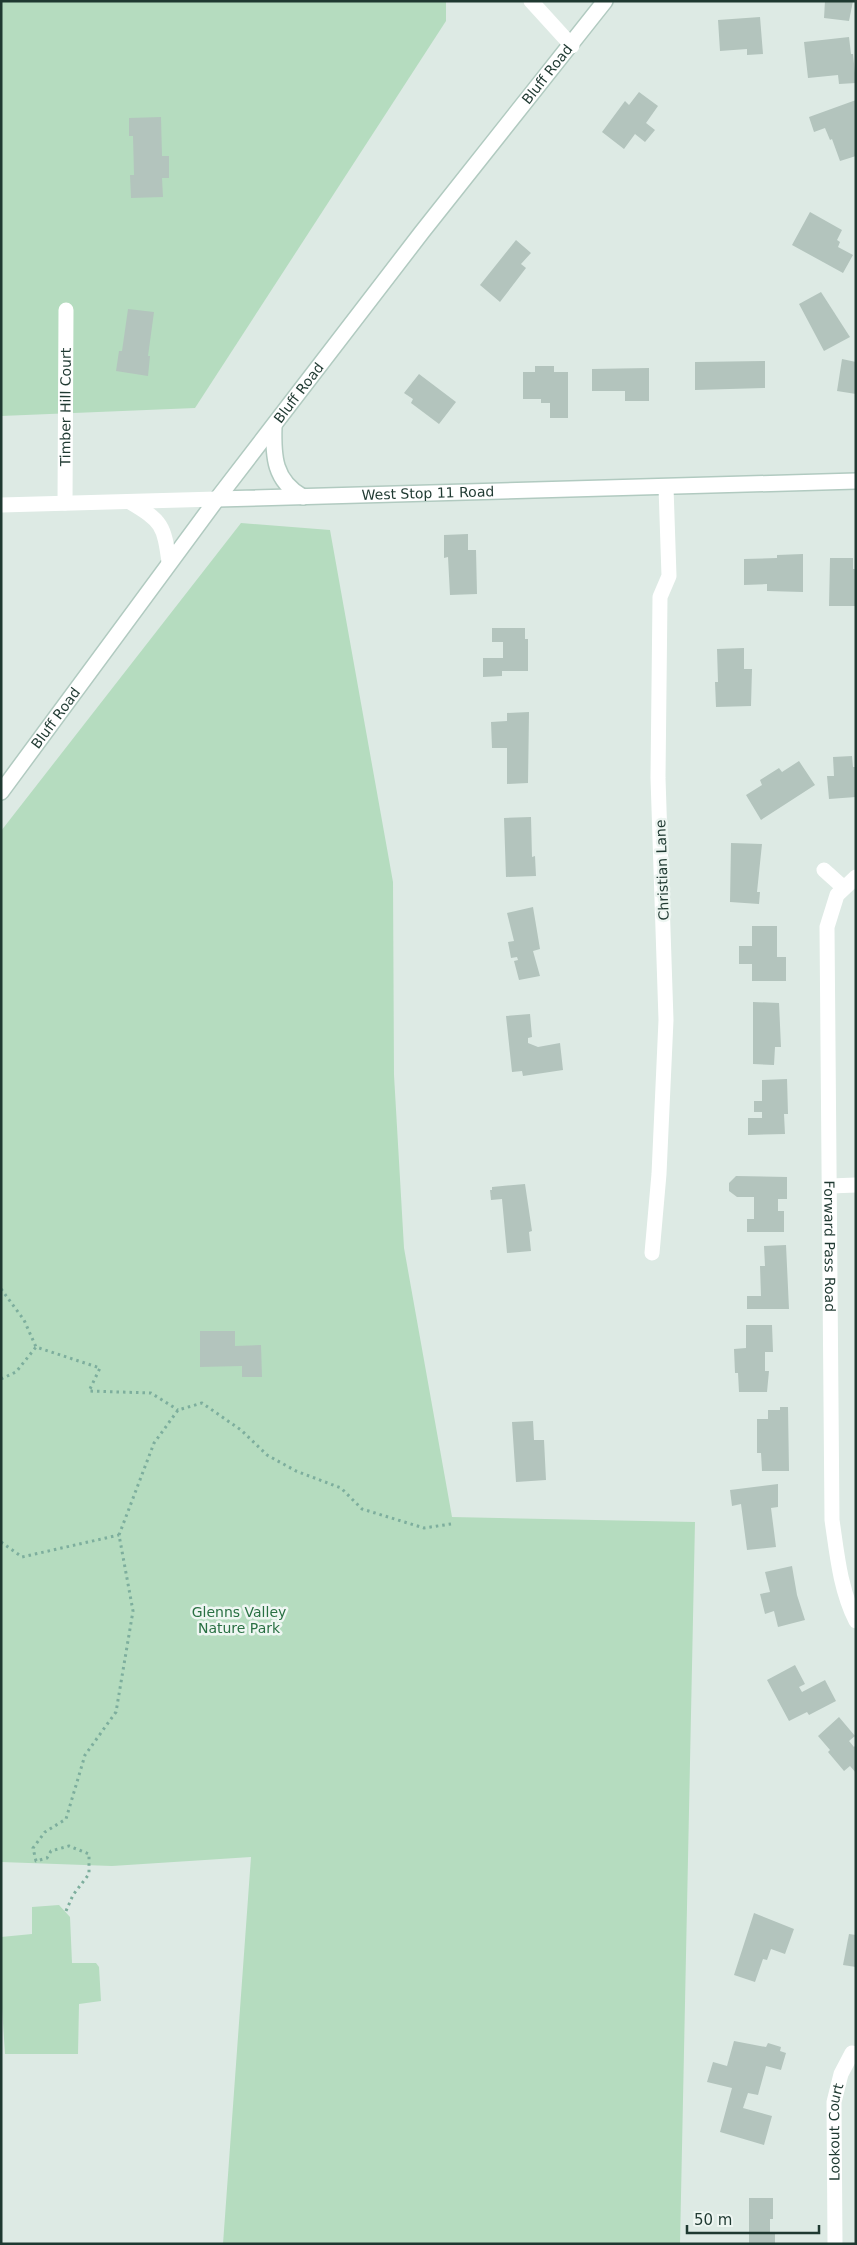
<svg xmlns="http://www.w3.org/2000/svg" width="857" height="2245" font-family="'DejaVu Sans',sans-serif">
	<rect width="100%" height="100%" fill="#ddeae4"/>
	<g fill="#b5dcbf">
		<polygon points="1,1 446,1 446,21 195,408 1,416"/>
		<polygon points="241,523 330,530 393,882 394,1075 404,1248 452,1517 695,1522 680,2244 223,2244 251,1857 112,1866 1,1862 1,831"/>
		<polygon points="59,1905 70,1917 72,1963 96,1963 99,1967 101,2001 79,2004 78,2054 5,2054 1,1993 1,1937 32,1934 32,1907"/>
	</g>
	<g fill="#b3c4bd">
		<polygon points="825,1 853,1 849,21 824,18"/>
		<polygon points="760,17 763,54 747,55 747,49 720,51 718,20"/>
		<polygon points="849,37 851,54 853,54 856,83 839,84 838,75 808,78 804,42"/>
		<polygon points="639,92 658,106 646,123 655,130 645,142 635,134 624,149 602,132 625,101 629,105"/>
		<polygon points="856,100 856,156 840,161 832,139 830,140 825,128 814,132 809,117"/>
		<polygon points="161,117 162,156 169,156 169,178 162,178 163,197 131,198 130,175 134,175 133,136 129,136 129,118"/>
		<polygon points="810,212 842,230 837,240 840,242 838,247 853,255 843,273 792,245"/>
		<polygon points="516,240 531,253 521,264 526,268 500,302 480,285"/>
		<polygon points="821,292 850,337 824,351 799,304"/>
		<polygon points="128,309 154,312 148,356 150,356 148,376 116,371 119,351 122,351"/>
		<polygon points="842,359 856,362 856,394 837,391"/>
		<polygon points="765,361 765,388 695,390 695,362"/>
		<polygon points="535,366 554,366 554,372 568,372 568,418 550,418 550,403 541,403 541,399 523,399 523,372 535,372"/>
		<polygon points="649,368 649,401 625,401 625,391 592,391 592,369"/>
		<polygon points="419,374 456,402 439,424 411,403 413,399 404,393"/>
		<polygon points="468,534 468,550 476,550 477,594 450,595 448,557 444,558 444,535"/>
		<polygon points="803,554 803,592 767,591 767,584 744,585 744,559 777,558 777,555"/>
		<polygon points="830,558 853,558 853,569 856,569 855,606 829,606"/>
		<polygon points="492,628 525,628 525,639 528,639 528,671 502,671 502,676 483,677 483,658 503,658 503,642 492,642"/>
		<polygon points="744,648 744,669 752,669 751,706 716,707 715,682 718,682 717,649"/>
		<polygon points="529,712 528,783 507,784 507,748 492,748 491,722 507,721 507,713"/>
		<polygon points="852,756 853,767 856,767 856,797 829,799 827,776 834,776 833,757"/>
		<polygon points="799,761 815,785 761,820 746,795 762,785 760,780 779,768 782,772"/>
		<polygon points="531,817 532,857 535,856 536,876 506,877 504,818"/>
		<polygon points="731,843 762,844 757,892 760,892 759,904 730,902"/>
		<polygon points="533,907 540,949 533,951 540,976 519,980 514,961 518,960 517,957 511,958 508,942 514,941 507,913"/>
		<polygon points="752,926 777,926 777,957 786,957 786,981 752,981 752,964 739,964 739,946 752,946"/>
		<polygon points="753,1002 779,1003 781,1047 775,1047 774,1065 753,1064"/>
		<polygon points="530,1014 532,1037 528,1038 528,1043 538,1047 560,1043 563,1070 523,1076 522,1071 512,1072 506,1016"/>
		<polygon points="787,1079 788,1114 784,1114 785,1134 748,1135 748,1118 762,1118 762,1112 754,1112 754,1101 762,1101 762,1080"/>
		<polygon points="736,1176 787,1177 787,1199 778,1199 778,1211 784,1211 784,1232 747,1232 747,1219 754,1219 754,1197 737,1197 729,1191 729,1183"/>
		<polygon points="525,1184 532,1231 529,1232 531,1251 507,1253 502,1199 491,1200 490,1190 492,1190 492,1187"/>
		<polygon points="786,1245 789,1309 747,1309 747,1296 761,1296 760,1266 765,1266 764,1246"/>
		<polygon points="746,1325 772,1325 773,1352 765,1352 765,1371 769,1371 767,1392 739,1392 738,1373 735,1373 734,1349 746,1348"/>
		<polygon points="200,1331 235,1331 235,1346 261,1345 262,1377 242,1377 242,1366 200,1367"/>
		<polygon points="780,1407 788,1407 789,1471 762,1471 761,1453 757,1453 757,1419 768,1419 768,1410 780,1410"/>
		<polygon points="533,1421 534,1440 544,1440 546,1480 516,1482 512,1422"/>
		<polygon points="778,1484 778,1507 771,1508 776,1547 747,1550 741,1504 732,1506 730,1490"/>
		<polygon points="792,1566 797,1595 805,1620 778,1627 774,1611 765,1614 760,1594 770,1592 765,1572"/>
		<polygon points="795,1665 805,1684 799,1687 802,1692 825,1680 836,1701 809,1715 807,1712 789,1721 767,1680"/>
		<polygon points="839,1717 855,1736 849,1741 854,1747 856,1745 856,1773 850,1766 844,1771 828,1752 830,1750 818,1736"/>
		<polygon points="754,1913 794,1929 785,1954 771,1949 767,1960 763,1959 755,1982 734,1975"/>
		<polygon points="849,1934 856,1935 856,1967 843,1965"/>
		<polygon points="734,2041 766,2047 768,2043 781,2047 780,2051 786,2053 781,2070 766,2066 758,2095 748,2093 743,2108 772,2116 764,2145 720,2132 732,2088 707,2082 713,2062 727,2066"/>
		<polygon points="749,2198 773,2198 773,2219 770,2219 770,2233 775,2233 775,2244 749,2244"/>
	</g>
	<g fill="none" stroke-linecap="round" stroke-linejoin="round">
		<defs>
			<g id="secondary">
				<path d="M274 426C273 456 274 481 303 497"/>
				<path id="s4" d="M217 499 856 481"/>
				<path id="s5" d="M1 792 217 499 422 232 605 1"/>
			</g>
		</defs>
		<use href="#secondary" stroke="#b1cac0" stroke-width="18"/>
		<g stroke="#7dae9d" stroke-width="3" stroke-dasharray="2.5 4" stroke-linecap="butt">
			<polyline points="1,1289 24,1320 36,1347 100,1368 89,1391 151,1393 178,1410"/>
			<polyline points="1,1379 16,1372 36,1347"/>
			<polyline points="1,1542 22,1557 119,1535"/>
			<polyline points="66,1911 73,1895 89,1874 89,1854 69,1846 51,1851 47,1858 36,1861 33,1848 45,1832 66,1819 85,1755 116,1712 133,1611 119,1535 154,1443 178,1410 202,1403 241,1430 267,1455 296,1471 341,1488 362,1509 424,1528 451,1524"/>
		</g>
		<g stroke="#fff" stroke-width="15">
			<polyline points="531,1 572,46"/>
			<path d="M130 502C162 521 164 525 169 562"/>
			<path id="s1" d="M65 503 66 310"/>
			<polyline points="1,505 217,499"/>
			<polyline points="824,870 844,888"/>
			<path id="s2" d="M856 877 837 895 827 927 832 1520C837 1554 840 1589 856 1621"/>
			<polyline points="830,1186 856,1185"/>
			<polyline points="652,1253 659,1174 666,1020 658,778 660,597 669,576 666,487"/>
			<path id="s3" d="M835 2244 834 2102 841 2074 852 2053"/>
		</g>
		<use href="#secondary" stroke="#fff" stroke-width="15"/>
	</g>
	<g text-anchor="middle" stroke-width="5" stroke-linejoin="round" paint-order="stroke">
		<g font-size="14" fill="#1f3931" stroke="#eef6f2">
			<text dy="5" stroke="none"><textPath href="#s5" startOffset="902">Bluff Road</textPath></text>
			<text dy="5" stroke="none"><textPath href="#s5" startOffset="498">Bluff Road</textPath></text>
			<text dy="5" stroke="none"><textPath href="#s1" startOffset="96">Timber Hill Court</textPath></text>
			<text dy="5" stroke="none"><textPath href="#s4" startOffset="211">West Stop 11 Road</textPath></text>
			<text dy="5" stroke="none"><textPath href="#s5" startOffset="92">Bluff Road</textPath></text>
			<text transform="translate(662 870) rotate(-92)" y="5">Christian Lane</text>
			<text dy="5" stroke="none"><textPath href="#s2" startOffset="379">Forward Pass Road</textPath></text>
			<text dy="5" stroke="none"><textPath href="#s3" startOffset="112">Lookout Court</textPath></text>
		</g>
		<g font-size="14" fill="#297043" stroke="#eef6f2">
			<text x="239" y="1617">Glenns Valley<tspan x="239" dy="16">Nature Park</tspan></text>
		</g>
	</g>
	<rect width="857" height="2245" fill="none" stroke="#1f3931" stroke-width="5"/>
	<path d="M687 2225v8h132v-8" fill="none" stroke="#1f3931" stroke-width="2.5"/>
	<text x="694" y="2225" font-size="15" fill="#1f3931" stroke="#eef6f2" stroke-width="4" paint-order="stroke">50 m</text>
</svg>
